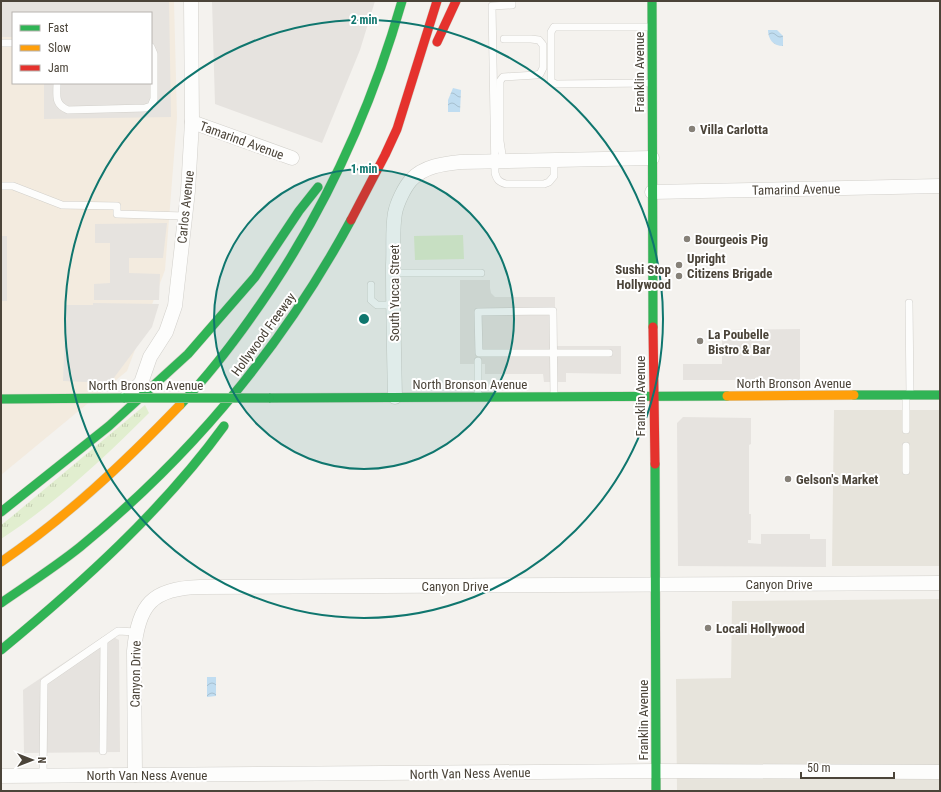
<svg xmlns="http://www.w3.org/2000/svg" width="941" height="792" font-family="'Roboto Condensed',sans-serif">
	<defs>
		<pattern id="grass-tufts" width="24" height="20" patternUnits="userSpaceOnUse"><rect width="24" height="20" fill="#e1eecf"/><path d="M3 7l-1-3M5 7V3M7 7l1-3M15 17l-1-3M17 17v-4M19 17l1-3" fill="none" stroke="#c3cdb2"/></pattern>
		<pattern id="water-waves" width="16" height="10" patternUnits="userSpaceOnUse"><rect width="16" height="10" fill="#c0ddf1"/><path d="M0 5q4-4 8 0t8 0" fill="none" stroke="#a6bfcf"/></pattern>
	</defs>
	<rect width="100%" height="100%" fill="#f4f2ee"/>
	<g fill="#e7e4dc">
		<polygon points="834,410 940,410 940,566 832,566"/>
		<polygon points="940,599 940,791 677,791 676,679 731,678 732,601"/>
	</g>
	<path fill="#f3ebdf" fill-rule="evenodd" d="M1 1H174L177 118 165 270 127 371 1 475ZM13 13H151V83H13Z"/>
	<path fill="url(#grass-tufts)" d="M145 405 149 413C103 459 56 503 1 539V525L10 518Z"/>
	<polygon fill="#e1eecf" points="463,235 464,259 415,260 414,236"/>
	<g fill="#e6e3df">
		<polygon points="1,1 169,1 171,117 44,119 44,83 151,83 151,13 13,13 13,37 1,37"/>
		<polygon points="212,1 375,1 360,50 322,143 215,104"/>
		<polygon points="167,223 163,258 129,258 129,273 160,274 159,300 94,300 94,284 110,283 110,243 95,243 95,224"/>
		<rect x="1" y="236" width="6" height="65"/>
		<polygon points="460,280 490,280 490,288 491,293 495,297 555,297 555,346 621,346 621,374 566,373 566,382 544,382 543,374 485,374 485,364 460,364"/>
		<polygon points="93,303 159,304 152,327 110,383 63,381 66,305 93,305"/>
		<polygon points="800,329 800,380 683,380 683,364 722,364 722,330"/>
		<polygon points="683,417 751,418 751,444 749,445 749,514 751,514 751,540 748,540 748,543 761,544 761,534 810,534 810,539 826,539 826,567 678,566 677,423"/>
		<polygon points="107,634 119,640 120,752 24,753 23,690"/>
	</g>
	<g fill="url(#water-waves)">
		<path d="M768 30H777L783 36V46C773 46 768 39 768 30Z"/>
		<polygon points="453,88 461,90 460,112 448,112 448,100"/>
		<polygon points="207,677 216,677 216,696 207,697"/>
	</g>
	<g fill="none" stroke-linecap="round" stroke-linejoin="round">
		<defs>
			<g id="lane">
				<path d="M512 1V5L492 6 495 173C497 180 499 182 506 184H544L549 182 554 176V160"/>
				<polyline points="1,43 13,43"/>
				<path d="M57 83C57 96 54 104 68 110L145 108 151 106 154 99V54L151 47"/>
				<polyline points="650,83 556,84 551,82 551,32 554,27 651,27"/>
				<polyline points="503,161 500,141 500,81 503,77 536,75 540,74 543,68 543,45 539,40 531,39 504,39"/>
				<polyline points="1,186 13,186 62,205 117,206 117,214 185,216"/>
				<polyline points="393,273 481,273"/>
				<polyline points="371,285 371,300 377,305 393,305"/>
				<polyline points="909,303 910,395"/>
				<polyline points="478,361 478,396"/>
				<polyline points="554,396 553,311 478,312 479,353 609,353"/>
				<polyline points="906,396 906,430"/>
				<polyline points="906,446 906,471"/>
				<polyline points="103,751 104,641"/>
				<polyline points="43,776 44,682 118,631 136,632"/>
			</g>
			<g id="street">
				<polyline points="192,122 292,158"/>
				<polyline points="652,192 940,186"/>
				<polyline points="128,395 141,383 150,357 166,332 175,306 188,191 192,122 191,1"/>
				<path d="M395 397C394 353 393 309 393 265 394 248 392 230 395 213 397 203 404 188 411 180 424 166 443 164 461 162L652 158"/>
				<path d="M135 775 134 651C138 605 152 588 200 587L940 583"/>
				<polyline points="1,776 656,771 940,772"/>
			</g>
			<g id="fast">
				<polyline points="652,1 653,327"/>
				<polyline points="854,395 940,395"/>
				<polyline points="269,398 727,396"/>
				<polyline points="1,399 125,398"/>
				<path d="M180 405C215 369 244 329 272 287 330 199 373 103 402 1"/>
				<polyline points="655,464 656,791"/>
				<polyline points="1,512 109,426 188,354 255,277 299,211 318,187"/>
				<path d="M1 603C27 585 55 567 80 547 191 456 283 346 351 220"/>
				<path d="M1 650C81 584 163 510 224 426"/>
			</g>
			<g id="slow">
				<polyline points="727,396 854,395"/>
				<path d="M1 562C68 516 124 463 180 405"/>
			</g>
			<g id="jam">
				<polyline points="437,42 456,1"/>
				<polyline points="351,220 385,155 397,129 437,1"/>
				<polyline points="653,327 655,464"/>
			</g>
		</defs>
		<use href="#lane" stroke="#d2d0cb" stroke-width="8"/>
		<use href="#street" stroke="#d2d0cb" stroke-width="15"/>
		<use href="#fast" stroke="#d3cfc5" stroke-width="10"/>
		<use href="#slow" stroke="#d3cfc5" stroke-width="10"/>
		<use href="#jam" stroke="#d3cfc5" stroke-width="10"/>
		<use href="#lane" stroke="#fdfdfc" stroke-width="7"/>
		<use href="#street" stroke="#fdfdfc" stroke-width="14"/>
		<use href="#fast" stroke="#30b455" stroke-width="9"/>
		<use href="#slow" stroke="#ff9f0a" stroke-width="9"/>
		<use href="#jam" stroke="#e5322d" stroke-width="9"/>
		<defs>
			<polyline id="fast-bridge" points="125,398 269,398"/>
		</defs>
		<use href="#fast-bridge" stroke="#d3cfc5" stroke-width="10" stroke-linecap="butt"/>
		<use href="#fast-bridge" stroke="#30b455" stroke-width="9"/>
	</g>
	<circle cx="364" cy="319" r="150" fill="#0f766e" fill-opacity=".12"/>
	<g fill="none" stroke="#0f766e" stroke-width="2">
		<circle cx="364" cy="319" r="150"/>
		<circle cx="364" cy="319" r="299"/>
	</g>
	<g fill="#868178" stroke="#fff" stroke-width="1.5">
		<circle cx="692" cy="129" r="4"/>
		<circle cx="687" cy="239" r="4"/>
		<circle cx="679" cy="265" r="4"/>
		<circle cx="679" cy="276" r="4"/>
		<circle cx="700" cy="341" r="4"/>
		<circle cx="788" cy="479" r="4"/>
		<circle cx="708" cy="628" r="4"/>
	</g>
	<g text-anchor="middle" stroke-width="4" stroke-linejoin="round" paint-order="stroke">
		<g font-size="13" fill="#4b4439" stroke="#fff">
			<text transform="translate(639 72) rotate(-90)" y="5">Franklin Avenue</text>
			<text transform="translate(242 140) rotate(20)" y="5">Tamarind Avenue</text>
			<text transform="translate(796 189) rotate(-1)" y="5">Tamarind Avenue</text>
			<text transform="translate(185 207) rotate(-84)" y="5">Carlos Avenue</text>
			<text transform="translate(394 293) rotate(-90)" y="5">South Yucca Street</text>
			<text transform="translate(263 334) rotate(-54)" y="5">Hollywood Freeway</text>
			<text x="794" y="388">North Bronson Avenue</text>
			<text x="470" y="389">North Bronson Avenue</text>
			<text x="146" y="390">North Bronson Avenue</text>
			<text transform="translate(640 396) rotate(-90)" y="5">Franklin Avenue</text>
			<text x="779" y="589">Canyon Drive</text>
			<text x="455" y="591">Canyon Drive</text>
			<text transform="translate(135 674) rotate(-89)" y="5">Canyon Drive</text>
			<text transform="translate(643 720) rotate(-90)" y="5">Franklin Avenue</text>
			<text transform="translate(470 773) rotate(-1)" y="5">North Van Ness Avenue</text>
			<text x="147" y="780">North Van Ness Avenue</text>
		</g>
		<g font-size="13" font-weight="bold" fill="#4b4439" stroke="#fff" text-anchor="start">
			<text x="700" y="134">Villa Carlotta</text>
			<text x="695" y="244">Bourgeois Pig</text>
			<text x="687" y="263">Upright<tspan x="687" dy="15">Citizens Brigade</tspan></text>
			<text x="671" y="274" text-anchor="end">Sushi Stop<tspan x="671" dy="15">Hollywood</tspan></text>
			<text x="708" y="339">La Poubelle<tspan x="708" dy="15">Bistro &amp; Bar</tspan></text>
			<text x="796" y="484">Gelson's Market</text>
			<text x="716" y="633">Locali Hollywood</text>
		</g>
	</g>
	<circle cx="364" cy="319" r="6" fill="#0f766e" stroke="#fff" stroke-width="2"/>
	<g font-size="12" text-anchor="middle" font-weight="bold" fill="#0f766e" stroke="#fff" stroke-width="4" stroke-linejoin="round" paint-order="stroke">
		<text x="364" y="24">2 min</text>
		<text x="364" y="173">1 min</text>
	</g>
	<rect width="941" height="792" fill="none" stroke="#4b4439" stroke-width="4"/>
	<rect x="12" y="12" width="140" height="72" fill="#ffffff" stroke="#b7b4b0"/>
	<rect x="20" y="25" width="20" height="6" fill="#30b455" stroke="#b7b4b0"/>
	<text x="48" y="32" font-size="12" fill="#4b4439">Fast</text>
	<rect x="20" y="45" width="20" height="6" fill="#ff9f0a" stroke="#b7b4b0"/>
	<text x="48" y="52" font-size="12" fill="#4b4439">Slow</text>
	<rect x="20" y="65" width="20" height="6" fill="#e5322d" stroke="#b7b4b0"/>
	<text x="48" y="72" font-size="12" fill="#4b4439">Jam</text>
	<g transform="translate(32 760) rotate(90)" stroke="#ffffff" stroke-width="3" paint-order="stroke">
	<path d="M0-3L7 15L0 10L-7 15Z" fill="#4b4439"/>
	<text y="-6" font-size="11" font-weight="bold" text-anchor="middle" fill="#4b4439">N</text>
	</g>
	<path d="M801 772v6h93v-6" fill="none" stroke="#4b4439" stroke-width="2"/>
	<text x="807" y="772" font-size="12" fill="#4b4439" stroke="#ffffff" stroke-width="3" paint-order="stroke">50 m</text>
</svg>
